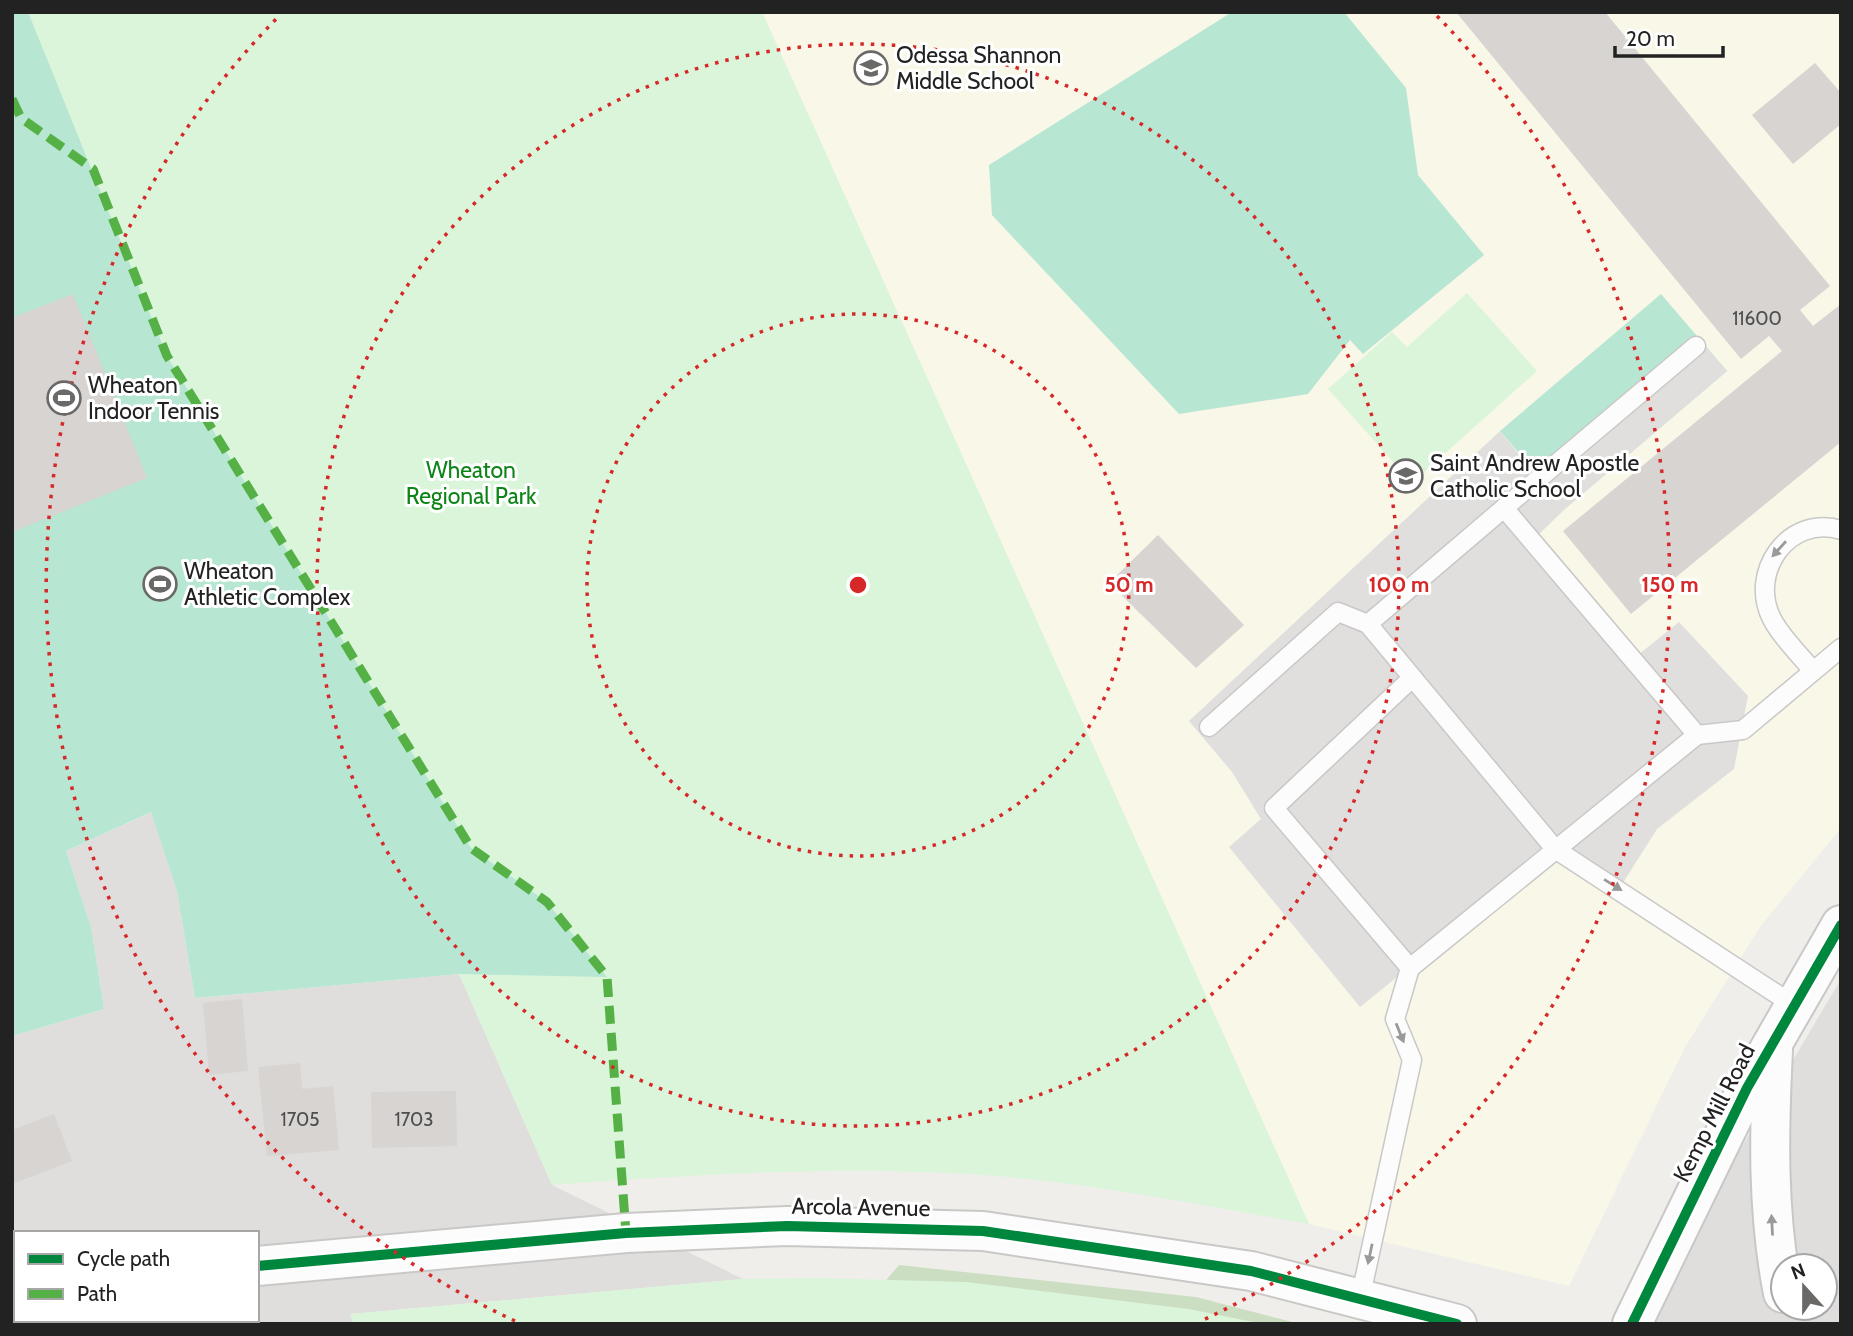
<svg xmlns="http://www.w3.org/2000/svg" width="1853" height="1336" font-family="Cabin,sans-serif">
	<rect width="100%" height="100%" fill="#f0eeeb"/>
	<g fill="#dfdedc" fill-rule="evenodd">
		<path d="M152 812 177 891 195 998 459 974 552 1185 743 1279 350 1314 354 1324H12V1036L104 1009 91 927 66 851ZM16 1233H257V1320H16Z"/>
		<path d="M1841 979V1324H1637ZM1783 1266H1825V1308H1783Z"/>
	</g>
	<polygon fill="#f8f7e8" points="762,12 1841,12 1841,828 1760,927 1684,1049 1569,1286 1309,1224"/>
	<polygon fill="#cbdec1" points="899,1265 1196,1297 1300,1324 849,1324"/>
	<g fill="#daf5da">
		<path d="M12 12H762L1309 1224C1189 1203 1070 1178 948 1173 816 1167 684 1175 552 1185L459 974 195 998 177 891 151 812 66 851 91 927 104 1009 12 1036Z"/>
		<polygon points="1467,293 1537,371 1412,483 1328,389 1392,332 1407,347"/>
		<polygon points="817,1278 966,1282 1189,1309 1263,1324 354,1324 350,1314 743,1279"/>
	</g>
	<g fill="#b7e6d2">
		<polygon points="12,12 28,12 167,356 471,848 547,902 607,977 459,974 195,998 177,891 151,812 66,851 91,927 104,1009 12,1036"/>
		<polygon points="1232,12 1344,12 1406,88 1418,175 1484,255 1363,354 1350,340 1308,394 1179,414 992,215 989,165"/>
		<polygon points="1661,294 1727,371 1566,508 1500,431"/>
	</g>
	<polygon fill="#e0dfde" points="1699,339 1727,371 1566,508 1532,541 1633,659 1679,622 1748,696 1734,769 1657,829 1619,889 1555,849 1360,1007 1229,847 1261,819 1232,772 1189,721 1500,431 1539,479"/>
	<g fill="#d7d4d2">
		<polygon points="1456,12 1605,12 1830,286 1800,310 1813,326 1841,304 1841,442 1631,614 1563,531 1782,351 1769,336 1741,359"/>
		<polygon points="1815,63 1841,93 1841,124 1793,164 1752,115"/>
		<polygon points="73,294 147,478 12,532 12,318"/>
		<polygon points="1158,535 1244,625 1196,668 1109,583"/>
		<polygon points="242,999 248,1071 209,1075 203,1003"/>
		<polygon points="300,1063 302,1089 333,1086 339,1150 267,1156 258,1067"/>
		<polygon points="456,1091 457,1146 372,1148 371,1092"/>
		<polygon points="54,1114 72,1161 12,1184 12,1130"/>
	</g>
	<g fill="none" stroke-linecap="round" stroke-linejoin="round">
		<defs>
			<g id="service">
				<polyline points="1504,508 1696,346"/>
				<polyline points="1368,624 1504,508 1697,735"/>
				<path d="M1813 671C1800 655 1781 637 1772 619 1748 573 1788 514 1841 530"/>
				<polyline points="1209,727 1338,612 1368,624 1555,849 1795,1006"/>
				<polyline points="1410,968 1274,808 1412,678"/>
				<polyline points="1360,1299 1412,1060 1395,1019 1410,968 1697,735 1743,730 1841,648"/>
			</g>
			<g id="tertiary">
				<path d="M1773 1050C1769 1132 1767 1212 1783 1293"/>
				<polyline points="257,1266 626,1233 787,1226 983,1231 1251,1271 1457,1324"/>
				<polyline points="12,1299 16,1298"/>
				<polyline points="1632,1324 1747,1088 1841,925"/>
			</g>
		</defs>
		<use href="#service" stroke="#c9c8c7" stroke-width="21"/>
		<use href="#tertiary" stroke="#c9c8c7" stroke-width="42"/>
		<use href="#service" stroke="#fdfcfc" stroke-width="18"/>
		<use href="#tertiary" stroke="#fdfcfc" stroke-width="38"/>
		<polyline stroke="#55b145" stroke-width="9" stroke-dasharray="18 9" stroke-linecap="butt" points="12,99 21,118 93,169 167,356 471,848 547,902 607,977 626,1233"/>
		<defs>
			<g id="cycleway">
				<polyline points="257,1266 626,1233 787,1226 983,1231 1251,1271 1457,1324"/>
				<polyline points="1632,1324 1747,1088 1841,925"/>
			</g>
		</defs>
		<use href="#cycleway" stroke="#fff" stroke-width="15"/>
		<use href="#cycleway" stroke="#00873e" stroke-width="10"/>
	</g>
	<defs><path id="oneway-solid" d="M-6-.8H1V-3.2L6.5 0L1 3.2V.8H-6Z" transform="scale(1.75)"/></defs>
	<g fill="#9a9a9a">
		<use href="#oneway-solid" transform="translate(1779 549) rotate(132)"/>
		<use href="#oneway-solid" transform="translate(1613 885) rotate(32)"/>
		<use href="#oneway-solid" transform="translate(1400 1033) rotate(68)"/>
		<use href="#oneway-solid" transform="translate(1772 1225) rotate(-93)"/>
		<use href="#oneway-solid" transform="translate(1370 1254) rotate(102)"/>
	</g>
	<g fill="none" stroke="#d62828" stroke-width="3.5" stroke-dasharray="3.5 7">
		<circle cx="858" cy="585" r="271"/>
		<circle cx="858" cy="585" r="541"/>
		<path d="M515 1321A812 812 0 0 1 279 16M1437 16A812 812 0 0 1 1201 1321"/>
	</g>
	<defs>
		<symbol id="school-ring" viewBox="-11 -11 22 22"><circle r="9.5" fill="#fff" stroke="#6a6968" stroke-width="1.5"/><path d="M0-5L7-2L0 1L-7-2ZM-4 1L0 2.5L4 1V4Q0 6-4 4Z" fill="#6a6968"/></symbol>
		<symbol id="stadium-ring" viewBox="-11 -11 22 22"><circle r="9.5" fill="#fff" stroke="#6a6968" stroke-width="1.5"/><path d="M0-5a6.5 5 0 1 0 0 10a6.5 5 0 1 0 0-10ZM-3.5-1.8h7v3.6h-7Z" fill="#6a6968"/></symbol>
	</defs>
	<g fill-rule="evenodd">
		<use href="#school-ring" x="852" y="49" width="38" height="38"/>
		<use href="#stadium-ring" x="45" y="379" width="38" height="38"/>
		<use href="#school-ring" x="1387" y="457" width="38" height="38"/>
		<use href="#stadium-ring" x="141" y="565" width="38" height="38"/>
	</g>
	<g text-anchor="middle" stroke-width="6" stroke-linejoin="round" paint-order="stroke">
		<g font-size="19" fill="#4f4e4e">
			<text x="1757" y="325">11600</text>
			<text x="300" y="1126">1705</text>
			<text x="414" y="1126">1703</text>
		</g>
		<g font-size="23" fill="#222" stroke="#fff" text-anchor="start">
			<text x="896" y="63">Odessa Shannon<tspan x="896" dy="26">Middle School</tspan></text>
			<text x="88" y="393">Wheaton<tspan x="88" dy="26">Indoor Tennis</tspan></text>
			<text x="1430" y="471">Saint Andrew Apostle<tspan x="1430" dy="26">Catholic School</tspan></text>
			<text x="184" y="579">Wheaton<tspan x="184" dy="26">Athletic Complex</tspan></text>
		</g>
		<g font-size="23" fill="#0c8416" stroke="#fff">
			<text x="471" y="478">Wheaton<tspan x="471" dy="26">Regional Park</tspan></text>
		</g>
		<g font-size="23" fill="#222" stroke="#fff">
			<text transform="translate(1714 1113) rotate(-63)" y="8">Kemp Mill Road</text>
			<text transform="translate(861 1207) rotate(1)" y="8">Arcola Avenue</text>
		</g>
	</g>
	<circle cx="858" cy="585" r="10" fill="#d62828" stroke="#fff" stroke-width="3.5"/>
	<g font-size="21" text-anchor="middle" font-weight="bold" fill="#d62828" stroke="#fff" stroke-width="6" stroke-linejoin="round" paint-order="stroke">
		<text x="1129" y="592">50 m</text>
		<text x="1399" y="592">100 m</text>
		<text x="1670" y="592">150 m</text>
	</g>
	<rect width="1853" height="1336" fill="none" stroke="#222222" stroke-width="28"/>
	<rect x="14" y="1231" width="245" height="91" fill="#ffffff" stroke="#a7a7a7" stroke-width="2"/>
	<rect x="28" y="1254" width="35" height="10" fill="#00873e" stroke="#a7a7a7" stroke-width="2"/>
	<text x="77" y="1266" font-size="21" fill="#222222">Cycle path</text>
	<rect x="28" y="1289" width="35" height="10" fill="#55b145" stroke="#a7a7a7" stroke-width="2"/>
	<text x="77" y="1301" font-size="21" fill="#222222">Path</text>
	<g transform="translate(1804 1287) rotate(339)"><circle r="33" fill="#ffffff" stroke="#a7a7a7" stroke-width="2"/>
	<path d="M0-5L12 26L0 18L-12 26Z" fill="#6a6968"/>
	<text y="-10" font-size="19" font-weight="bold" text-anchor="middle" fill="#222222">N</text>
	</g>
	<path d="M1615 46v10h108v-10" fill="none" stroke="#222222" stroke-width="3.5"/>
	<text x="1626" y="46" font-size="21" fill="#222222" stroke="#ffffff" stroke-width="5" paint-order="stroke">20 m</text>
</svg>
